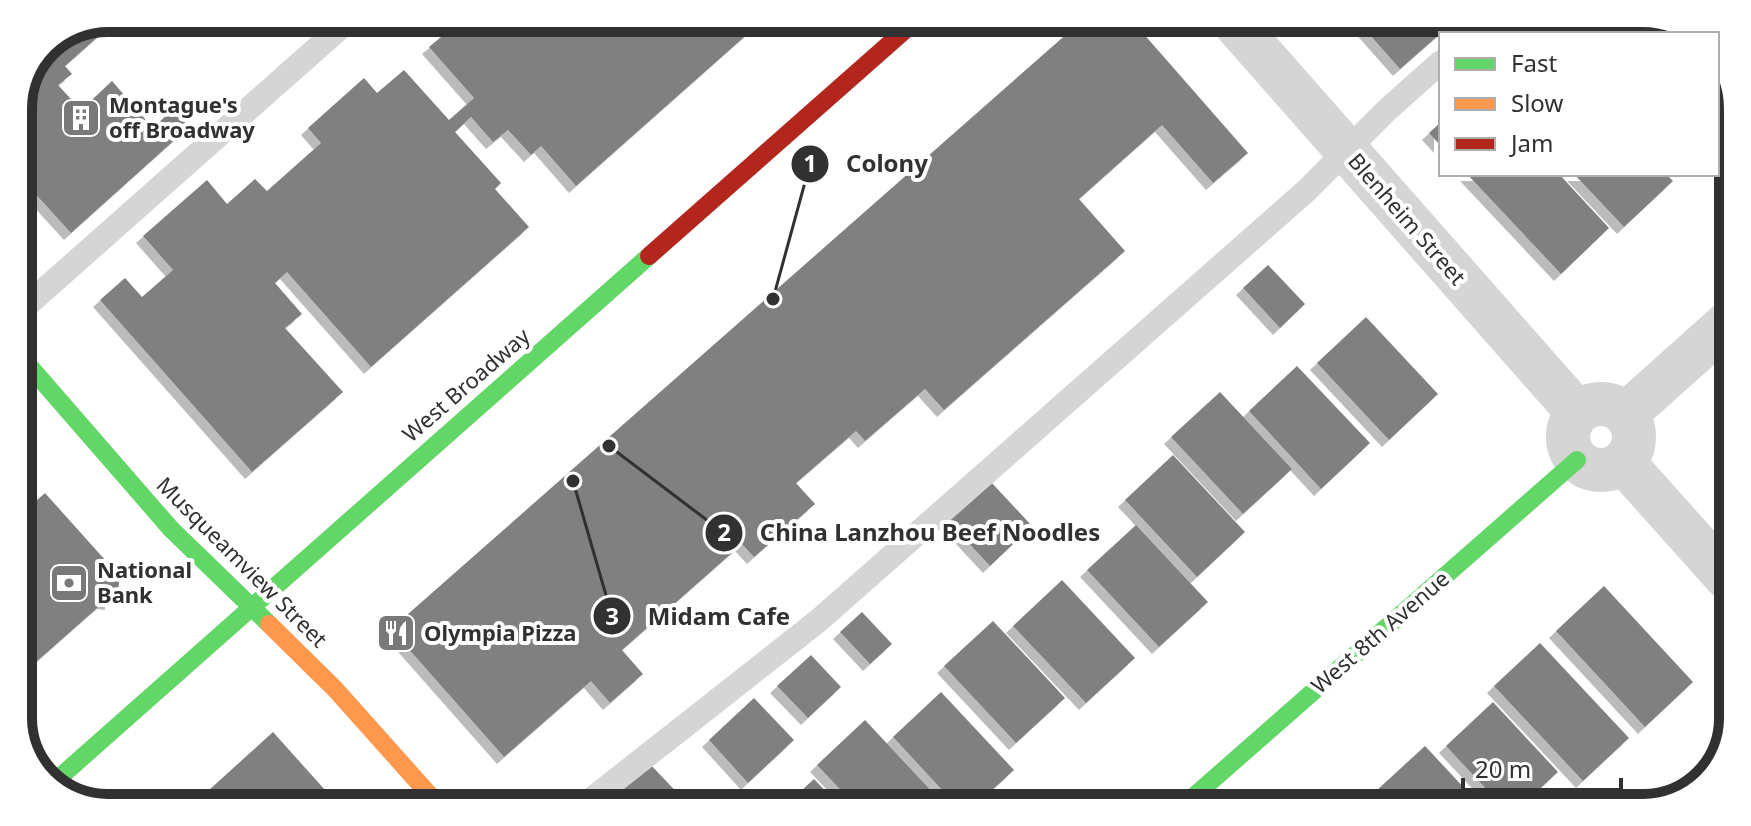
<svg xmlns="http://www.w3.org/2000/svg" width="1751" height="826" font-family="'Noto Sans',sans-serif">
	<defs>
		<filter id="shadow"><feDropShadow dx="-7" dy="7" stdDeviation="0" flood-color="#0004"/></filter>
	</defs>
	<rect width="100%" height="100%" fill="#fff"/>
	<g fill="#808080" filter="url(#shadow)">
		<polygon points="108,18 119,18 65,66 72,74 58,85 81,110 112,81 153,128 173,109 189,127 71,233 18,175 18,103 45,44"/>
		<polygon points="457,20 761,22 576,186 541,146 531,155 508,130 493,142 471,117 455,132 501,183 495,189 529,227 371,367 287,272 275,283 302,314 285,328 343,392 252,472 100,300 125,278 142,297 173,270 143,236 207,180 227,204 255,179 267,191 321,143 308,128 364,78 377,93 404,70 449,120 474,98 429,47 459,22"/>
		<polygon points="1078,24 1135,24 1248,153 1213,183 1162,125 1079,199 1125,251 944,410 925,389 865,441 856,431 796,483 815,504 754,557 742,544 622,650 643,674 610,703 591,681 504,757 391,629"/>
		<polygon points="1361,25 1449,26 1400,69"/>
		<polygon points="1516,26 1545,26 1553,34 1507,34"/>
		<polygon points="1717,58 1733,103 1733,107 1717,91"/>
		<polygon points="1717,109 1733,126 1732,129 1717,144"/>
		<polygon points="1441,122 1441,146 1429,133"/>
		<polygon points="1467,174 1559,174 1609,228 1561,274"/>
		<polygon points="1574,174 1666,174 1673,181 1624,227"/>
		<polygon points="1268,265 1305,304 1280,328 1243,288"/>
		<polygon points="1366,317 1438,394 1389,440 1317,363"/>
		<polygon points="1297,366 1370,443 1321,489 1249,411"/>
		<polygon points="1220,392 1292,469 1243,514 1171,437"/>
		<polygon points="1173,455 1245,532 1197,577 1125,500"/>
		<polygon points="990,481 1032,526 990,566 948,521"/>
		<polygon points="45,493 106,561 115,563 115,570 120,570 118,596 112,595 112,603 104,602 18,678 18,537 23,533 18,528 18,517"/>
		<polygon points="1136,525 1208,602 1159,647 1087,570"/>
		<polygon points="1062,580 1135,658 1086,703 1013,626"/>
		<polygon points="1604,586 1693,682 1645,727 1556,631"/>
		<polygon points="862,612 892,644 870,664 840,632"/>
		<polygon points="993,621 1065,698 1016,743 944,666"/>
		<polygon points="1540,643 1629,738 1583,781 1494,686"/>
		<polygon points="811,655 841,687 808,718 777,686"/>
		<polygon points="941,692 1014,770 977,804 955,804 893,737"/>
		<polygon points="754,698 794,740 748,783 709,740"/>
		<polygon points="1493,702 1558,772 1520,807 1503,807 1446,746"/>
		<polygon points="865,720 937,797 930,804 853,803 817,765"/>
		<polygon points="273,732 334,800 198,800"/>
		<polygon points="1425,746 1482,807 1388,807 1375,792"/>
		<polygon points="648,762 686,802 605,802"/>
		<polygon points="814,779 837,803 788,803"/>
	</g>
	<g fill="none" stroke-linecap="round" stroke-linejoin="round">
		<g stroke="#d5d5d5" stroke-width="24">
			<polyline points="1472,34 1481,26"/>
			<polyline points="18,313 350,19"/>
			<polyline points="588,802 818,621 1306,191 1387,110 1441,62"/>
		</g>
		<g stroke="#d5d5d5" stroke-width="44">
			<polyline points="1236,25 1578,413"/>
			<circle cx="1601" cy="437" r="33"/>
			<polyline points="1626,414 1730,321"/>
			<polyline points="1623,462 1726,577"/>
		</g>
		<g stroke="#63d668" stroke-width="18">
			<polyline points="18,353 171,529 269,624"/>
			<polyline points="52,784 649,256"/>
			<polyline points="1184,805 1577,460"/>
		</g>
		<polyline stroke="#ff974d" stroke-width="18" points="269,624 335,689 435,801"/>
		<polyline stroke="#b3261e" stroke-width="18" points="649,256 913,23"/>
	</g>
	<defs>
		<symbol id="building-square" viewBox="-11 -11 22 22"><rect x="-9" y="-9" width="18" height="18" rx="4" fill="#797979" stroke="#fff"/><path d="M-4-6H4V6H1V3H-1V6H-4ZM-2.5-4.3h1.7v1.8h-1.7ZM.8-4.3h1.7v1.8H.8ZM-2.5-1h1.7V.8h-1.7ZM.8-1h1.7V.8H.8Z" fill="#fff"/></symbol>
		<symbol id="bank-square" viewBox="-11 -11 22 22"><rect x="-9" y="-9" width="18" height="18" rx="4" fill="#797979" stroke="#fff"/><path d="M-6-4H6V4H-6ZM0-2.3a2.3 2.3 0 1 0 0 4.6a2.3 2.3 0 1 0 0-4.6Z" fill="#fff"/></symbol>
		<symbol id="restaurant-square" viewBox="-11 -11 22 22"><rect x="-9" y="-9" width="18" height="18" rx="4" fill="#797979" stroke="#fff"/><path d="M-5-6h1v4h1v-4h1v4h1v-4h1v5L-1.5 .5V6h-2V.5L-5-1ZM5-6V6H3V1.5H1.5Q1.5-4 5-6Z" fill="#fff"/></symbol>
	</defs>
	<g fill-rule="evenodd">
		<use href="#building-square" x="59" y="96" width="44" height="44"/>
		<use href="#bank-square" x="47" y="561" width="44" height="44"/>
		<use href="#restaurant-square" x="374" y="611" width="44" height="44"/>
	</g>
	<g text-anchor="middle" stroke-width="8" stroke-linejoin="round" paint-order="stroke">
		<g font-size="22" font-weight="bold" fill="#313131" stroke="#fff" text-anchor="start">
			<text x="109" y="113">Montague's<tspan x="109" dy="25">off Broadway</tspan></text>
			<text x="97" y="578">National<tspan x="97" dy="25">Bank</tspan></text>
			<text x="424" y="641">Olympia Pizza</text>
		</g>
		<g font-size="22" fill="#313131" stroke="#fff">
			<text transform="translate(1407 219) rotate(49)" y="8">Blenheim Street</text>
			<text transform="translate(466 385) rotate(-41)" y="8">West Broadway</text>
			<text transform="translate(242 562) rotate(45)" y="8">Musqueamview Street</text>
			<text transform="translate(1380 632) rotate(-41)" y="8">West 8th Avenue</text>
		</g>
	</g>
	<path d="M0 0H1751V826H0ZM108 32H1643A76 76 0 0 1 1719 108V718A76 76 0 0 1 1643 794H108A76 76 0 0 1 32 718V108A76 76 0 0 1 108 32Z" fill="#fff" fill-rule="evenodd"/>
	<path fill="none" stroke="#313131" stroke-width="10" d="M108 32H1643A76 76 0 0 1 1719 108V718A76 76 0 0 1 1643 794H108A76 76 0 0 1 32 718V108A76 76 0 0 1 108 32Z"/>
	<path fill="none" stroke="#313131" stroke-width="3" d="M773 299L810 164M609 446L724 533M573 481L612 616"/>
	<g fill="#313131" stroke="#fff" stroke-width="3">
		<circle cx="773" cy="299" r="8"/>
		<circle cx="609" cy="446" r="8"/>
		<circle cx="573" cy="481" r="8"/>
		<circle cx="810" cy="164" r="20"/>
		<circle cx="724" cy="533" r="20"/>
		<circle cx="612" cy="616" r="20"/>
	</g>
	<g font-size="24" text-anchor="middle" font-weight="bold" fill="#fff">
		<text x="810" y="172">1</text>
		<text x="724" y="541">2</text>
		<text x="612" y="625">3</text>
	</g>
	<g font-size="24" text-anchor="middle" font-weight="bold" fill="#313131" stroke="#fff" stroke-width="8" stroke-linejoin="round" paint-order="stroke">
		<text x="887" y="172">Colony</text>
		<text x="930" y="541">China Lanzhou Beef Noodles</text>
		<text x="719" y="625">Midam Cafe</text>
	</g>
	<rect x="1439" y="32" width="280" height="144" fill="#ffffff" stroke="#adadad" stroke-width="2"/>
	<rect x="1455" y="58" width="40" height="12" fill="#63d668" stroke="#adadad" stroke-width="2"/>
	<text x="1511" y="72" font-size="24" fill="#313131">Fast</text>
	<rect x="1455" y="98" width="40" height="12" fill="#ff974d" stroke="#adadad" stroke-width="2"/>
	<text x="1511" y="112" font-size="24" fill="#313131">Slow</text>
	<rect x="1455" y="138" width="40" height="12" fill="#b3261e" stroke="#adadad" stroke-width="2"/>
	<text x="1511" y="152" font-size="24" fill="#313131">Jam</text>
	<path d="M1463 778v12h158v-12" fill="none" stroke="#313131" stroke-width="4"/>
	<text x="1475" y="778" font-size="24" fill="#313131" stroke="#ffffff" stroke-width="6" paint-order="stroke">20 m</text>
</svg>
